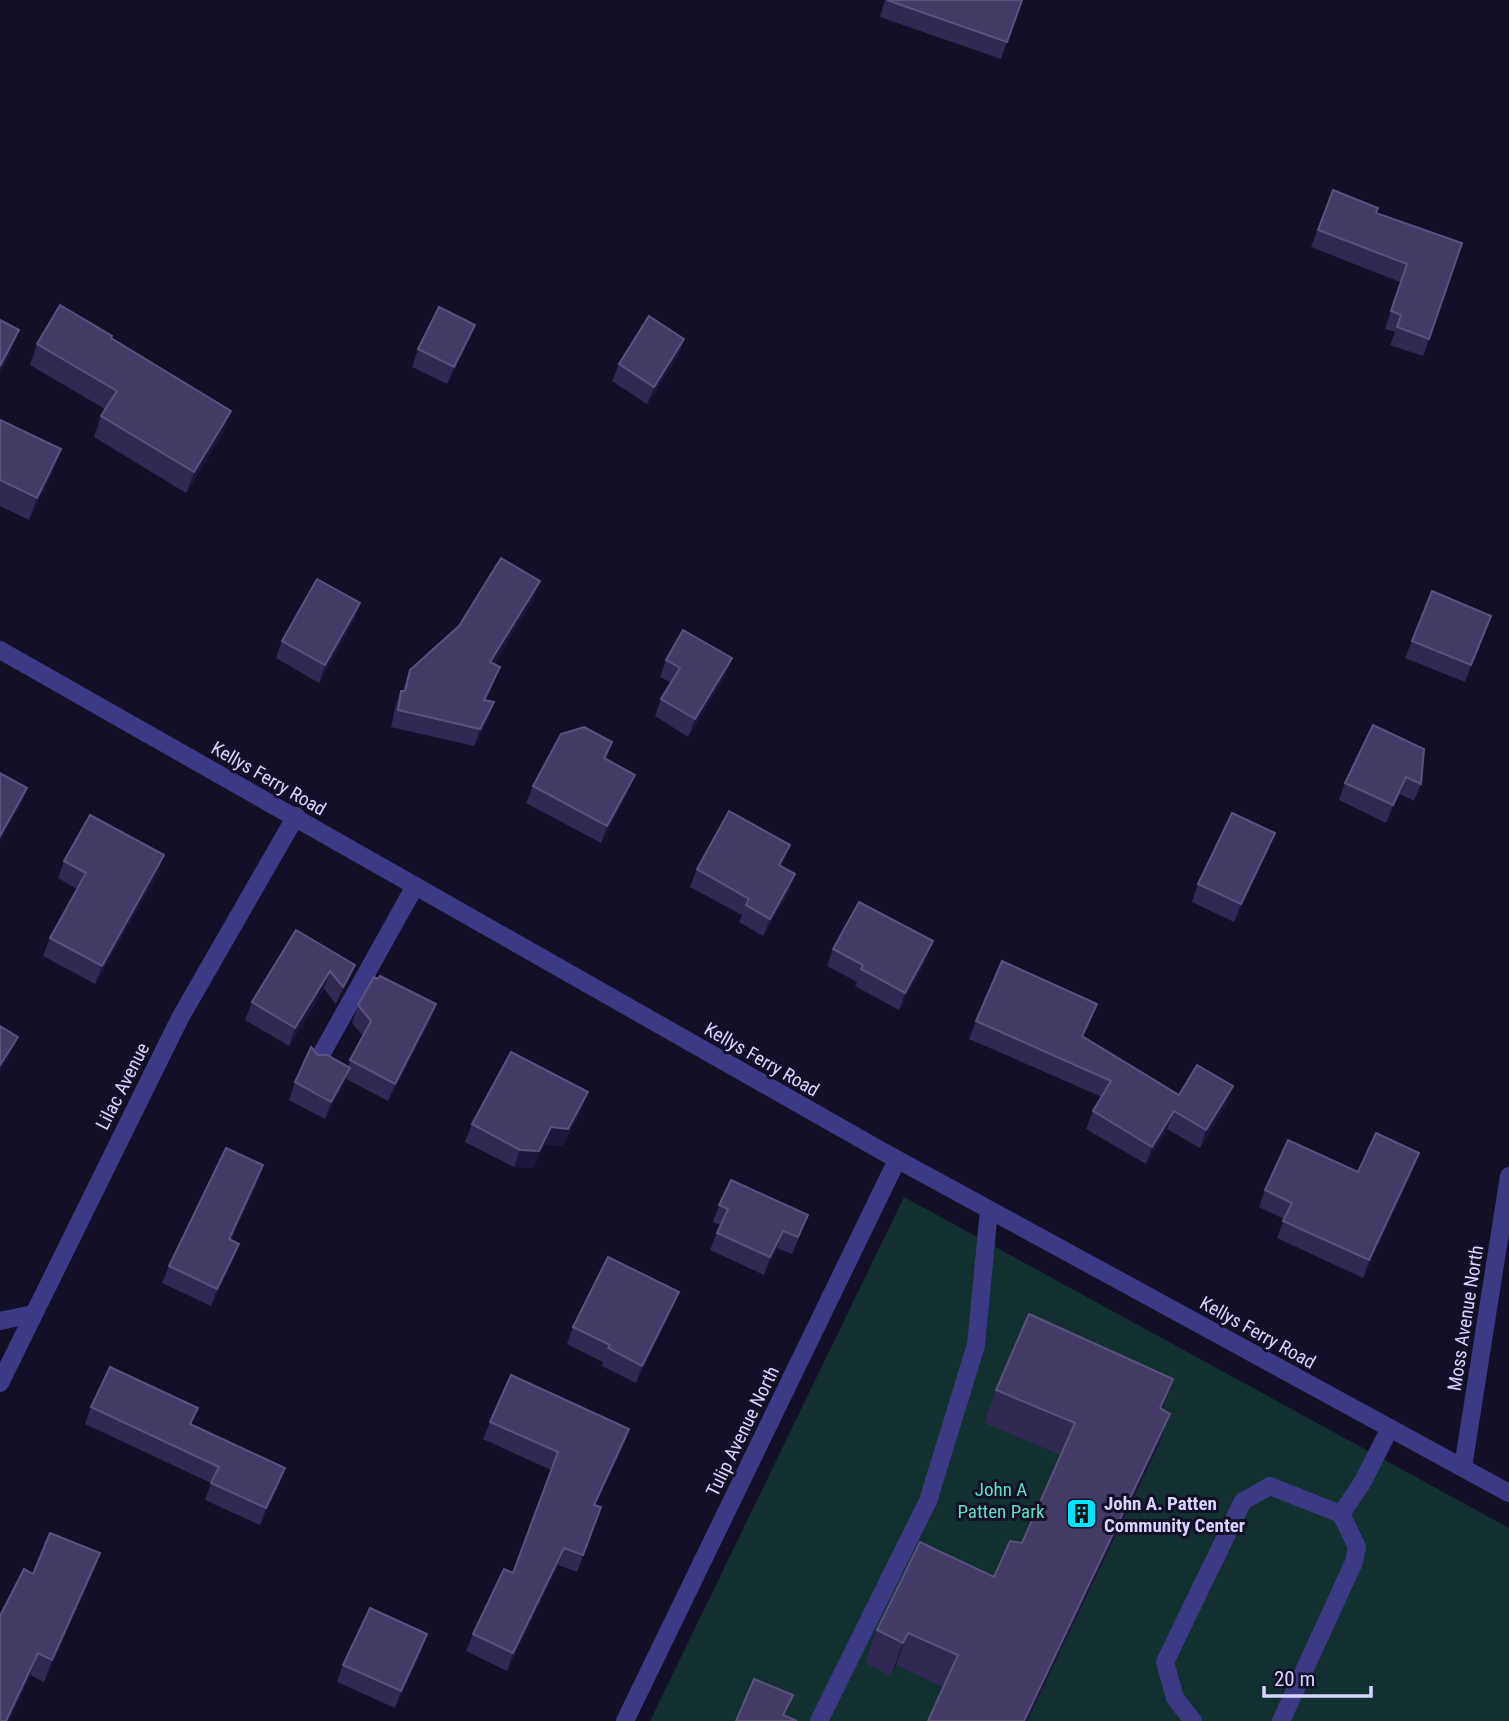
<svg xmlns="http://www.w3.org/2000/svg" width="1509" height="1721" font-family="'Roboto Condensed',sans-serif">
	<rect width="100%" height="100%" fill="#130f26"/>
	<polygon fill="#12302f" points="904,1197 1509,1528 1509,1721 650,1721"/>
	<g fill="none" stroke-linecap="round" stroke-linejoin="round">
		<g stroke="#3d3a85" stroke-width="18">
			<polyline points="0,650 880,1150 1509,1493"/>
			<polyline points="317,1062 415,886"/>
			<polyline points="0,1321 33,1314"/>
			<polyline points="0,1383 180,1018 296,816"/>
			<polyline points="1463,1467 1509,1176"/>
			<polyline points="1341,1514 1362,1483 1390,1428"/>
			<polyline points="625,1721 897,1160"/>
			<polyline points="819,1721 928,1501 976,1345 989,1210"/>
			<polyline points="1193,1721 1175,1698 1165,1662 1243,1501 1270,1486 1341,1514 1357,1547 1354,1562 1281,1721"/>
		</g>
	</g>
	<g fill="#312854">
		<polygon points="885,0 1022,0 1001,59 880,17"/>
		<polygon points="1333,190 1376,213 1462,243 1423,356 1390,345 1395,332 1385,329 1400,282 1311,247"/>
		<polygon points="475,325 468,342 447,384 412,367 418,349"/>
		<polygon points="111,338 223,432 186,493 94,437 101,416 105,409 30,365 37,344"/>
		<polygon points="684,339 678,356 647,404 612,381 619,364"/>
		<polygon points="0,420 53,472 29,520 0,506"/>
		<polygon points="534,598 494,664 493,684 486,701 494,702 488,719 474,746 391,727 395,708 401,691 403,691 410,670"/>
		<polygon points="360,603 354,620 319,683 276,658 282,641"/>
		<polygon points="1485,633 1465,682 1405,658 1412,641"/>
		<polygon points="732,658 725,676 688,737 655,716 661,699 671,683 660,677 666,660"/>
		<polygon points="1373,725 1421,784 1414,801 1400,794 1386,823 1339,800 1345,783"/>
		<polygon points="612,742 606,759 628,792 601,843 526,803 533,786"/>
		<polygon points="1275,833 1268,851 1234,922 1192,902 1198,884"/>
		<polygon points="64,861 158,873 95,984 43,956 50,938 77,889 58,878"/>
		<polygon points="784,862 782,866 795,874 789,891 763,936 739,922 742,915 690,887 697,869"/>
		<polygon points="296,930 348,982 336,1004 324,989 289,1046 245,1020 252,1002"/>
		<polygon points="933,941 927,958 899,1010 855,986 857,982 827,966 833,949"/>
		<polygon points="378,979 436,1004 430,1021 388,1101 346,1079 325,1119 289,1100 295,1082 318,1055 348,1066 363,1036 352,1023 358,1005"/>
		<polygon points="976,1021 1091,1021 1083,1037 1179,1095 1227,1103 1200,1148 1167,1129 1146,1164 1086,1129 1093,1111 1102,1097 969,1039"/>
		<polygon points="582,1110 562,1146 544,1144 533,1168 514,1167 465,1142 472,1124"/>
		<polygon points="263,1165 257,1183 231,1240 239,1244 232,1261 211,1306 162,1283 169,1266"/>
		<polygon points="1413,1170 1363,1278 1277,1238 1284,1219 1259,1207 1265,1190 1358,1172"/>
		<polygon points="719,1205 801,1233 792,1254 777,1248 764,1275 710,1250 720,1225 713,1222"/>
		<polygon points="679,1292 672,1309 636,1383 602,1366 603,1362 567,1344 573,1327"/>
		<polygon points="1173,1379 1162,1409 1170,1414 1158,1447 1027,1721 928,1721 943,1687 896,1665 891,1676 865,1663 877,1630 994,1577 1022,1543 1061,1455 984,1423 996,1390"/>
		<polygon points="91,1407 192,1424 285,1468 279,1485 260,1525 205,1500 211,1483 85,1424"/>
		<polygon points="490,1422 629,1429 623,1447 595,1505 601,1507 577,1572 558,1565 507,1671 466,1651 473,1634 513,1573 551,1470 483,1439"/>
		<polygon points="100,1553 92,1575 44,1682 30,1675 9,1721 0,1721 33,1574"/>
		<polygon points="427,1634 421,1652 395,1708 337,1682 343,1665"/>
	</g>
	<g fill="#1d163a">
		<polygon points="475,325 468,342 447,384 454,367"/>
		<polygon points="19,330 11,353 0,374 0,366"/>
		<polygon points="684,339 678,356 647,404 654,387"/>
		<polygon points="231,411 223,432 186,493 194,472"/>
		<polygon points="61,449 53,472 29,520 37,498"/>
		<polygon points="540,581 534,598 484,680 490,662"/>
		<polygon points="360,603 354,620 319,683 325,665"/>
		<polygon points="1491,616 1485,633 1465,682 1471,665"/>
		<polygon points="732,658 725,676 688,737 695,719"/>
		<polygon points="500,667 493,684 478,718 484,700"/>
		<polygon points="494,702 488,719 474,746 480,729"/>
		<polygon points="635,775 628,792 601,843 607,826"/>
		<polygon points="1406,777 1400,794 1386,823 1393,805"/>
		<polygon points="27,788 22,803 0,841 0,836"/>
		<polygon points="1275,833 1268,851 1234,922 1241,904"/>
		<polygon points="790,845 784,862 773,882 779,865"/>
		<polygon points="164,855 158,873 95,984 102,966"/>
		<polygon points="795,874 789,891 763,936 770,919"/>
		<polygon points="933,941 927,958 899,1010 905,993"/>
		<polygon points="355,965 348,982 336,1004 343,987"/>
		<polygon points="330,971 324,989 289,1046 295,1028"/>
		<polygon points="436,1004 430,1021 388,1101 395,1084"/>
		<polygon points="1097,1004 1091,1021 1076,1054 1082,1036"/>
		<polygon points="18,1037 11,1054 0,1072 0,1065"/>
		<polygon points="350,1068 344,1085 325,1119 331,1102"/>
		<polygon points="1233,1086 1227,1103 1200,1148 1206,1130"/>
		<polygon points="588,1092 582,1110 562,1146 544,1144 533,1168 514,1167 520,1150 551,1127"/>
		<polygon points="1174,1111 1167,1129 1146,1164 1152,1147"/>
		<polygon points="1419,1153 1413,1170 1363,1278 1369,1260"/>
		<polygon points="263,1165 257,1183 223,1256 229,1239"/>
		<polygon points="783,1231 777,1248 764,1275 770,1257"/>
		<polygon points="239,1244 232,1261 211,1306 217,1289"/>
		<polygon points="679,1292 672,1309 636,1383 642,1366"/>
		<polygon points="1173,1379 1161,1412 1160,1408"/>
		<polygon points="1170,1414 1158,1447 1027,1721 1024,1721"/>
		<polygon points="629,1429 623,1447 588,1522 594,1505"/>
		<polygon points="285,1468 279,1485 260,1525 266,1508"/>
		<polygon points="564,1548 558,1565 507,1671 513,1653"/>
		<polygon points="100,1553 92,1575 44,1682 52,1660"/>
		<polygon points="908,1633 896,1665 891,1676 903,1643"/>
		<polygon points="427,1634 421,1652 395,1708 401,1691"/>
		<polygon points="38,1653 30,1675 9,1721 6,1721"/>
	</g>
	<g fill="#433a66" stroke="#5a527e" stroke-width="2">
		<polygon points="887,0 1022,0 1007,42"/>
		<polygon points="1333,190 1378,208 1376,213 1462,243 1429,339 1397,327 1401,315 1391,311 1407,264 1318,230"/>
		<polygon points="60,305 112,336 111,338 231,411 194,472 101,416 117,391 37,344"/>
		<polygon points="439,307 475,325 454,367 418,349"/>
		<polygon points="649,316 684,339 654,387 619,364"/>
		<polygon points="0,320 19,330 0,366"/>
		<polygon points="0,420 61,449 37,498 0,480"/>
		<polygon points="501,558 540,581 490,662 500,667 484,700 494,702 480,729 398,710 401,691 405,691 410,670 459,626"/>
		<polygon points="317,579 360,603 325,665 282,641"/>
		<polygon points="1432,591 1491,616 1471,665 1412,641"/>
		<polygon points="683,630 732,658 695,719 661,699 680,668 666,660"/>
		<polygon points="1373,725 1424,749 1421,784 1406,777 1393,805 1345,783"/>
		<polygon points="584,727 612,742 604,758 635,775 607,826 533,786 561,734"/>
		<polygon points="0,773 27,788 0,836"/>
		<polygon points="729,811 790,845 779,865 795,874 770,919 746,905 749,899 697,869"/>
		<polygon points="1232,813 1275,833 1241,904 1198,884"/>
		<polygon points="90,815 164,855 102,966 50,938 86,873 64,861"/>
		<polygon points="859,902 933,941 905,993 861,969 863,965 833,949"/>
		<polygon points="296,930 355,965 343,987 330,971 295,1028 252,1002"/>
		<polygon points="1002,961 1097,1004 1082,1036 1179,1095 1197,1065 1233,1086 1206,1130 1174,1111 1152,1147 1093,1111 1111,1081 976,1021"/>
		<polygon points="380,976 436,1004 395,1084 350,1060 371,1021 358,1005 374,977 378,979"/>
		<polygon points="0,1026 18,1037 0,1065"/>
		<polygon points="311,1047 318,1055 327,1055 350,1068 331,1102 295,1082"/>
		<polygon points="511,1052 588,1092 568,1129 551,1127 539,1151 520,1150 472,1124"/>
		<polygon points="1376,1133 1419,1153 1369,1260 1283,1221 1292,1203 1265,1190 1288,1140 1358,1172"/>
		<polygon points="226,1148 263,1165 229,1239 239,1244 217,1289 169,1266"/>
		<polygon points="731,1180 808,1215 798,1237 783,1231 770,1257 717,1233 728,1209 719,1205"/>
		<polygon points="608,1257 679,1292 642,1366 608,1348 610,1345 573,1327"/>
		<polygon points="1029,1314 1173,1379 1160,1408 1170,1414 1024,1721 928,1721 958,1655 908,1633 903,1643 877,1630 920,1542 994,1577 1010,1541 1022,1543 1075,1423 996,1390"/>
		<polygon points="110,1367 198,1408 190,1424 285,1468 266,1508 211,1483 219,1467 91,1407"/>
		<polygon points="511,1375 629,1429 594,1505 601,1507 583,1555 564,1548 513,1653 473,1634 504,1569 513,1573 558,1452 490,1422"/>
		<polygon points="50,1533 100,1553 52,1660 38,1653 6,1721 0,1721 0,1616 24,1569 33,1574"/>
		<polygon points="370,1608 427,1634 401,1691 343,1665"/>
		<polygon points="754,1679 793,1695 783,1715 797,1721 736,1721"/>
	</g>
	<defs>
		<symbol id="building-square" viewBox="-11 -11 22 22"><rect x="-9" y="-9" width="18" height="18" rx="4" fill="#00e5ff" stroke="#130f26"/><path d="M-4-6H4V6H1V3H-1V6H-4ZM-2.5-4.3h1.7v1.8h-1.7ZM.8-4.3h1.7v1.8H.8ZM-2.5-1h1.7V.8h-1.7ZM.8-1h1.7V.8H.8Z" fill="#111"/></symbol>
	</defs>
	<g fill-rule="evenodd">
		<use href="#building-square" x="1064" y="1496" width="35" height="35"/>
	</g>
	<g text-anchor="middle" stroke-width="6" stroke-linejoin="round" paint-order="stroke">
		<g font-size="19" fill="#d9d4ff" stroke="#130f26">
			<text transform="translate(269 778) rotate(30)" y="7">Kellys Ferry Road</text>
			<text transform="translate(762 1059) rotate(30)" y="7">Kellys Ferry Road</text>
			<text transform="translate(122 1086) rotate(-63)" y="7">Lilac Avenue</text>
			<text transform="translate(1465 1318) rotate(-81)" y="7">Moss Avenue North</text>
			<text transform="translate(1258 1332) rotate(29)" y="7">Kellys Ferry Road</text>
			<text transform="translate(742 1431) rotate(-64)" y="7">Tulip Avenue North</text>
		</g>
		<g font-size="19" fill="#5fe0c0" stroke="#130f26">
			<text x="1001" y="1496">John A<tspan x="1001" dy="22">Patten Park</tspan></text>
		</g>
		<g font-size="19" font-weight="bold" fill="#d9d4ff" stroke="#130f26" text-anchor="start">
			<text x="1104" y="1510">John A. Patten<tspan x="1104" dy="22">Community Center</tspan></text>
		</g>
	</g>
	<path d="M1264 1686v10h107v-10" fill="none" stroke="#d9d4ff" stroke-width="3.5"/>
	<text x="1274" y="1686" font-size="21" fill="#d9d4ff" stroke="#130f26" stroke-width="5" paint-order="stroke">20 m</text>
</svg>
